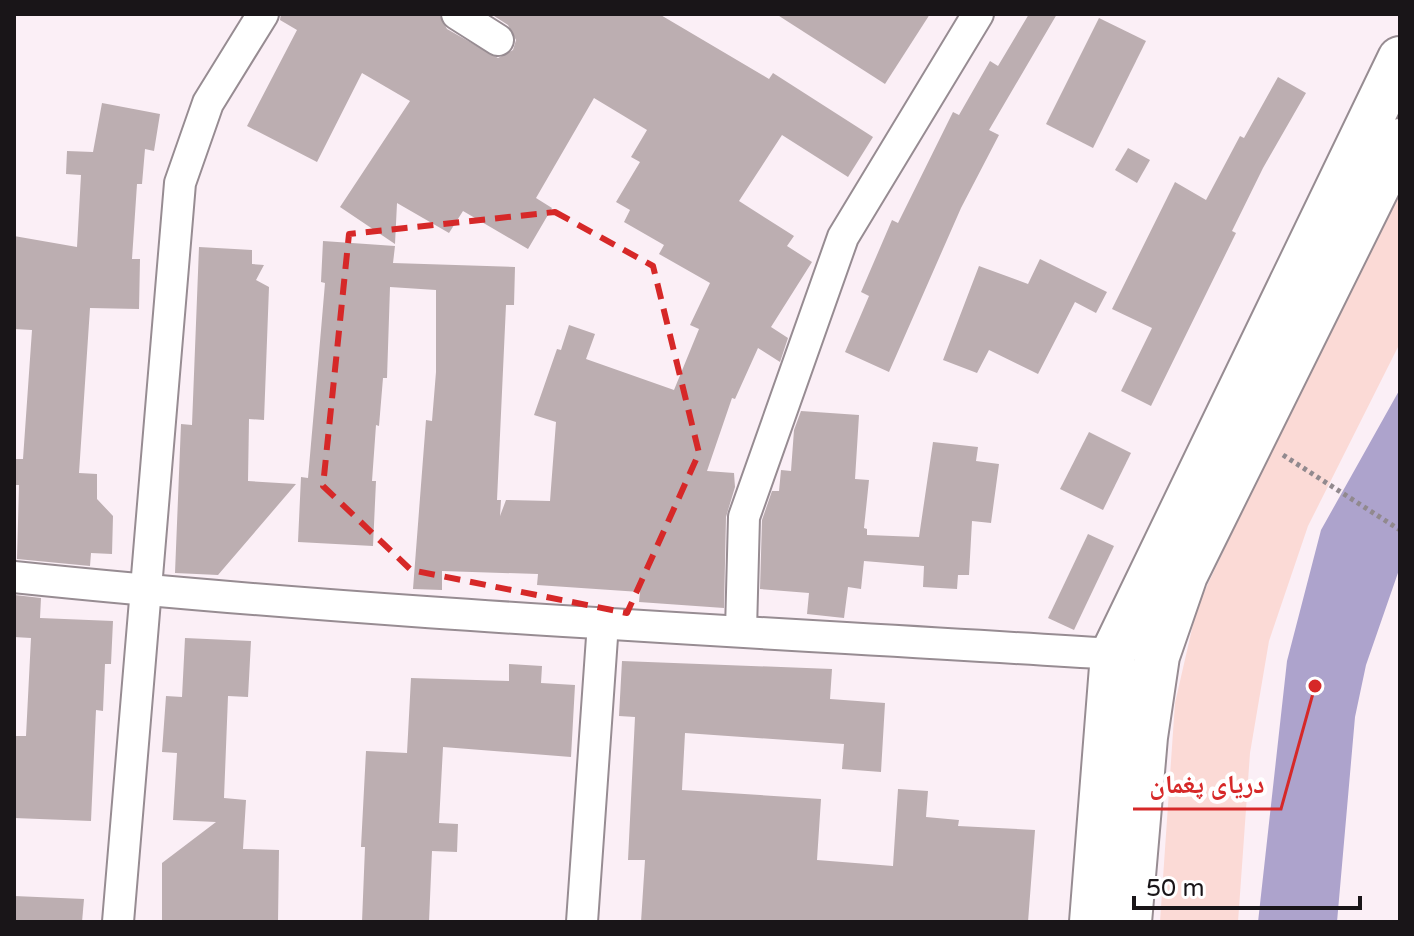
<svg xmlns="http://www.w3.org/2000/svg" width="1414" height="936" font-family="'Varela Round','Noto Naskh Arabic',sans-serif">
	<rect width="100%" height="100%" fill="#fbeff6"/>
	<polygon fill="#fbdad6" points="1400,178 1400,343 1308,526 1269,641 1250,753 1238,922 1160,922 1175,703 1197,607"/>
	<polygon fill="#ada3cc" points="1400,389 1400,567 1366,665 1355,717 1337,922 1258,922 1287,661 1321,530"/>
	<g fill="#bcaeb1">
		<polygon points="281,14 439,14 447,29 498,58 513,50 516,40 508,25 491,14 659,14 769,79 773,73 873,137 848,177 782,135 739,201 794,236 787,246 812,262 771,327 788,338 780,362 758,348 735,399 732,398 707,471 734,473 735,487 726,517 724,608 639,602 640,592 537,585 538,574 442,571 442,590 413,589 426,420 432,421 436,372 436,290 390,287 387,378 383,378 379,426 376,425 372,481 376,481 373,546 298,542 301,477 308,478 321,330 325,283 321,282 323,241 395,246 393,263 515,267 514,305 506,305 497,500 501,500 500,516 506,500 550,501 556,422 534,415 557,349 561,350 569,325 595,334 586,359 674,390 699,329 690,325 710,283 659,254 664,245 624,222 630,210 616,202 640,162 631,157 647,130 594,98 536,198 552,208 528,249 463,211 449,233 397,203 395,244 340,207 410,101 362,73 317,162 247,126 297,30 280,20"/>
		<polygon points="776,14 930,14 885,84"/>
		<polygon points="1029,14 1057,14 989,130 999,135 961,208 889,372 845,352 869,296 861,292 892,220 898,223 953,112 959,115 990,61 998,66"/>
		<polygon points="1099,18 1146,41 1093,148 1046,124"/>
		<polygon points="1278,77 1306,93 1263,168 1232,231 1236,233 1151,406 1121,391 1152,328 1112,309 1175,182 1206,200 1240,136 1244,138"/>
		<polygon points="102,103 160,114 154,151 145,149 142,184 137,184 132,259 140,259 139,309 90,308 79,473 97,474 97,499 113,516 112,554 91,553 90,566 17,559 19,485 14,485 14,459 23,459 32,330 14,329 14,236 77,247 81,175 66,174 67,151 93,152"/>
		<polygon points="1128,148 1150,160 1137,183 1115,170"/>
		<polygon points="199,247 252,250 252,264 264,265 256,280 269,287 264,420 249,419 248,481 296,484 218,575 175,573 181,424 192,425"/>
		<polygon points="1040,259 1107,292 1096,313 1075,302 1038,374 989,350 977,373 943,360 979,266 1028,284"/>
		<polygon points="801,411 859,415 855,479 869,480 864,528 867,529 867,535 919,537 933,442 978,447 976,461 999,464 991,523 972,521 969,575 958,575 957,589 923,587 924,566 864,561 861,589 848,587 844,618 807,614 809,593 760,589 762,520 772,491 779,491 781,470 791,471 794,430"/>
		<polygon points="1089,432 1131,453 1103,510 1060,489"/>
		<polygon points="1088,534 1114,546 1074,630 1048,618"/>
		<polygon points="15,595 41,598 40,618 113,621 111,664 105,664 103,711 96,710 91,821 14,818 14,736 26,736 31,638 14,637"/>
		<polygon points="185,638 251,641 248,697 228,696 224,798 246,800 243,849 279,850 278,922 162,922 162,863 216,822 173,820 177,753 162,752 166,696 182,697"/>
		<polygon points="622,661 832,669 830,699 885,703 881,772 842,769 844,744 685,733 682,790 821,799 817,860 893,866 898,789 928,791 926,817 959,820 958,826 1035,830 1028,922 641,922 645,860 628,860 635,717 619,716"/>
		<polygon points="509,664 542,666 541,683 575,685 571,757 443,747 439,823 458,824 457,852 432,851 429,922 362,922 365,847 361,847 366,751 407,753 411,678 509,681"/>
		<polygon points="14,896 84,899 82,922 14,922"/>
	</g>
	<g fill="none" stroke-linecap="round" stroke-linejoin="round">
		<defs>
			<g id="minor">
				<polyline points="457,14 498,40"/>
				<path d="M14 577C379 615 747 631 1113 654"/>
				<polyline points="741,630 744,517 843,237 978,14"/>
				<polyline points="118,922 180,183 208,103 263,14"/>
				<polyline points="582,922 603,623"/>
			</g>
			<g id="secondary">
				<polyline points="1092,922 1113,654 1400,59"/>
				<polyline points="1129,922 1145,737 1157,656 1185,575 1400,141"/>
			</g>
		</defs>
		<use href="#minor" stroke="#978c92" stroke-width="34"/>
		<use href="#secondary" stroke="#978c92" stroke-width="48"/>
		<polyline stroke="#91898e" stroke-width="5" stroke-dasharray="4 4" stroke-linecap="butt" points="1283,455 1400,530"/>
		<use href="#minor" stroke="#fff" stroke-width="30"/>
		<use href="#secondary" stroke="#fff" stroke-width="44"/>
	</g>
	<path fill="none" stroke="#d62828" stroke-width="6" stroke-dasharray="16 10" stroke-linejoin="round" d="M555 212 653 266 699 453 627 613 411 570 323 486 349 234Z"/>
	<path fill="none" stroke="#d62828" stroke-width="3" d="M1315 686L1281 809H1133"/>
	<circle fill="#d62828" stroke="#fff" stroke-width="3" cx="1315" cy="686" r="8"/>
	<g font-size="26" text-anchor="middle" font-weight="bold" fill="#d62828" stroke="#fff" stroke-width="8" stroke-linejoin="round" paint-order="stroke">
		<text x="1207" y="793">دریای پغمان</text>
	</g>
	<rect width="1414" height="936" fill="none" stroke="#191518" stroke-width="32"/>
	<path d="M1134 896v12h226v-12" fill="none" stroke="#191518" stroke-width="4"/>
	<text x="1146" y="896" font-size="24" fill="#191518" stroke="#ffffff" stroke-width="6" paint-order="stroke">50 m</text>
</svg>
